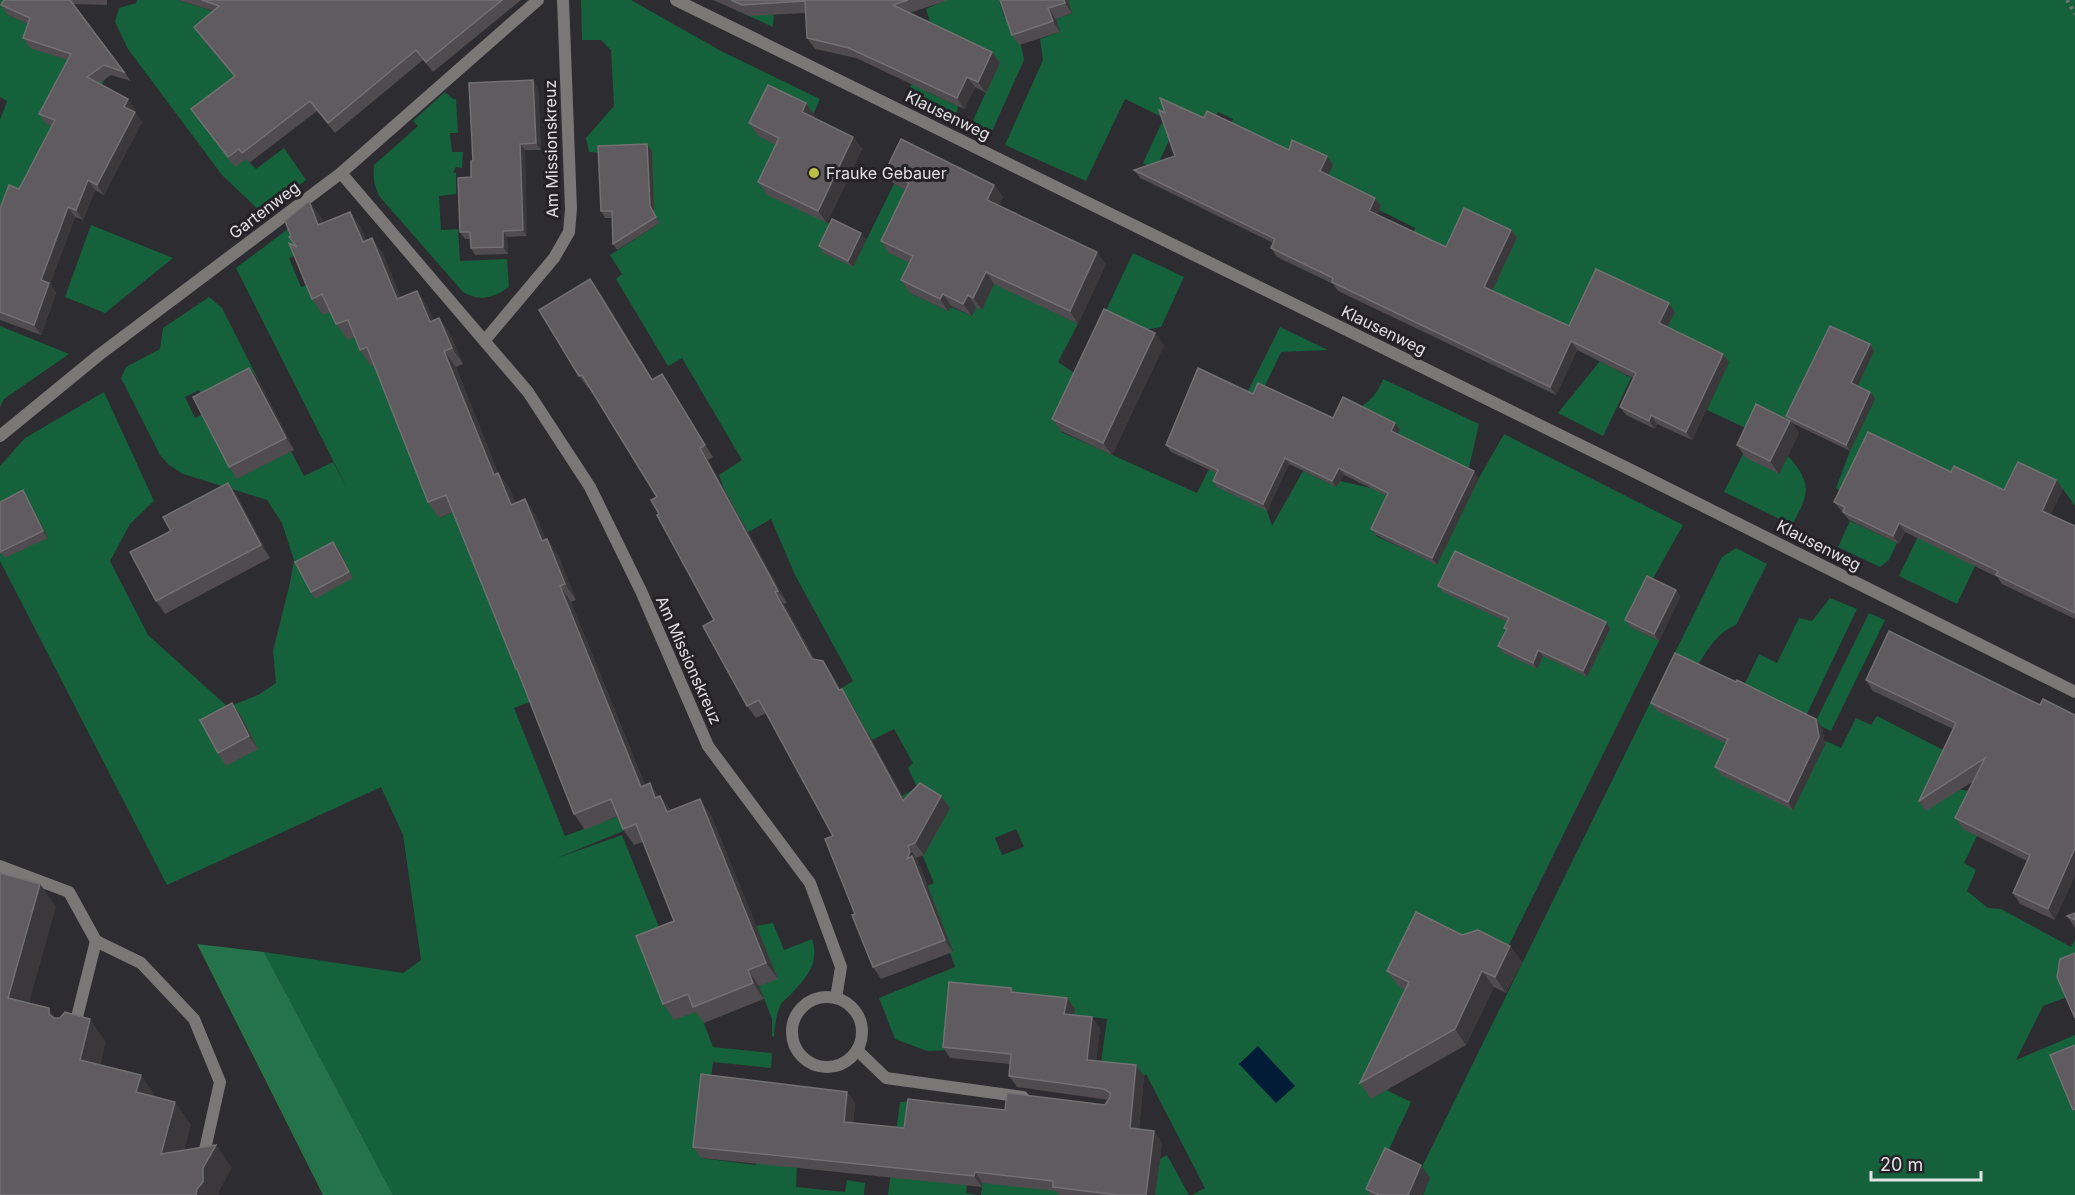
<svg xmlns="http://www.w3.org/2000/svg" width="2075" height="1195" font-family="Inter,sans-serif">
	<rect width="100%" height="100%" fill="#2d2c30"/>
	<g fill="#15613b" fill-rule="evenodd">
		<polygon points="0,0 11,0 8,15 60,37 105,79 99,90 62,130 0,237 0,120 7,101 0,97"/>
		<polygon points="137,0 178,0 221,14 242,50 246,159 256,169 284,148 306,180 262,213 222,175 128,49 115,22 119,8 136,3"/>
		<path d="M581 0H631L721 51 820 99 813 115 788 151 827 223 837 225 853 267 894 184 917 195 921 268 910 293 948 311 951 307 972 316 976 307 995 283 1078 324 1058 362 1076 374 1133 253 1184 277 1161 327 1134 332 1061 432 1197 493 1280 327 1328 350 1281 352 1263 390 1267 511 1272 526 1303 471 1336 487 1340 481 1371 488 1358 409C1371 400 1378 393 1383 379L1479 424 1468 472 1382 522 1376 536 1437 564 1479 478 1504 434 1683 525 1651 582 1630 627 1659 641 1505 953 1420 998 1378 1086 1411 1102 1384 1160 1378 1195H1192L1205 1188 1146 1074 1144 1076 1100 1071 1107 1019 1074 1015V1009L951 1050 927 1051 895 1039 879 998 955 967 950 953 953 951 932 899 923 888 934 883 912 830 889 804 917 787 908 768 913 763 894 729 872 740 840 689 853 681 795 575 771 519 747 533 726 494 719 475 742 460 682 358 668 366 616 279 622 274 610 255 660 223 603 153 589 152 586 138 614 106 611 50 601 40H582ZM1016 829 1024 847 1002 855 995 838Z"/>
		<polygon points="946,0 999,0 1004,17 1012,16 1020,40 1024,60 989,138 969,129 1000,62 952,40 925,91 958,106 956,120 905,97 935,39 926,9"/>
		<path d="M1068 0H2075V506L2063 489 1975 566 1957 604 1899 576 1926 520 1847 497 1836 488 1850 451 1875 399 1856 389 1874 351 1834 332 1788 428 1779 474 1788 456C1813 484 1809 494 1792 525L1724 492 1754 432 1707 410 1729 362H1651L1674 312 1571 342 1492 291 1516 238 1452 256 1411 237 1415 228 1379 210 1319 195 1333 165 1295 158 1228 130 1233 119 1218 112 1210 127 1173 132 1155 170 1143 163 1164 118 1125 99 1086 181 1005 145 1043 60 1040 39 1060 32 1056 19 1072 13Z"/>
		<polygon points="774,6 773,27 736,10"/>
		<path d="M445 92 453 99H456L458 133H450L452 152H463L462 168 456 167 453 172 456 173V194L439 196 441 230 458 229 460 261 507 259 509 287C493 298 480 302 463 292L380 197C374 186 373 178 374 165L418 126 413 121Z"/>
		<polygon points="91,225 173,258 105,313 65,297"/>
		<polygon points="292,226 302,252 289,258 301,287 310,284 323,314 333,310 359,336 371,366 382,362 439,518 483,500 571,686 514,708 565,836 622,815 628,829 557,858 622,835 659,927 674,1020 699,1010 713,1047 772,1053 771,1068 713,1062 701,1158 756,1165 757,1158 797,1163 796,1187 845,1192 847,1180 865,1183 864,1195 393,1195 264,952 403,973 421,960 403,835 381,787 167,885 0,561 0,466 25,438 104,392 154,501 130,524 110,561 148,635 228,707 258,695 276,683 273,651 290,583 294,560 282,523 267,500 183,474 169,465 160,455 121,378 126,367 160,349 163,328 209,297 222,308 258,379 207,406 199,390 185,397 195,418 203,414 291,451 304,476 333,462 347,488 236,268"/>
		<polygon points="0,326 69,354 4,399 0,407"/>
		<polygon points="1600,361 1631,378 1603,436 1558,413"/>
		<polygon points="1850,521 1897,543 1889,560 1880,567 1838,547"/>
		<path d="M1736 548 1767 564 1736 625C1717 632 1706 652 1696 668L1721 734 1759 654 1777 663 1799 618 1812 621 1830 598 1857 609 1805 718 1793 810 1826 741 1841 748 1856 718 1871 725 1877 716 1953 755 1958 789 1969 791 1977 836 1964 863 1976 870 1967 891 1988 908 2001 909 2071 947 2075 940V994L2043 1006 2016 1060 2075 1035V1195H1423L1430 1178 1419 1173 1722 557Z"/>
		<polygon points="1869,613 1885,620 1831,731 1815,723"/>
		<path d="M773 923 784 950 812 939C820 962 807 978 791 994 788 997 784 1000 781 1004 776 1014 775 1026 774 1037L772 1036V1019L759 986 776 976 756 926Z"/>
		<polygon points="915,1101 967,1185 966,1193 977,1195 888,1195 900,1102"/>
		<polygon points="987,1146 1061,1192 1061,1195 981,1195"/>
		<polygon points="1167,1155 1189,1195 1155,1195 1160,1159"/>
	</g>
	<polygon fill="#25734a" points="197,944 264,952 393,1195 323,1195"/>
	<polygon fill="#021b36" points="1258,1046 1295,1086 1276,1103 1239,1064"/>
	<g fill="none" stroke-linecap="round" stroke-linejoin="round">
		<polyline stroke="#717073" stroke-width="4" stroke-dasharray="3 4.5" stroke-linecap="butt" points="2067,0 2075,14"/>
		<g stroke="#7a7777" stroke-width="12">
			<polyline points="0,866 69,892 96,941 74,1029"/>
			<polyline points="96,941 141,963 194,1019 220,1082 202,1163"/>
		</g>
		<g stroke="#7a7777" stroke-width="12">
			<polyline points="676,0 1633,471 2075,692"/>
			<polyline points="341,173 528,392 590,487 641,591 708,746 810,883 841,967 836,998"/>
			<polyline points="485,340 554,258 569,232 571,209 563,0"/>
			<polyline points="0,436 99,355 341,173 538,0"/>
			<circle cx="827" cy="1032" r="35"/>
			<polyline points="857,1050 886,1078 1023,1097"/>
		</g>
	</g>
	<g fill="#4f4b4e">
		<polygon points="4,0 107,0 107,5 73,4 131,81 111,75 99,84 135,109 133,112 142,122 104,195 95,190 83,220 75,217 50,284 56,293 41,335 0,320 0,209 19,189 52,126 46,124 39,114 67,60 30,48 23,38 28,24 8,15 1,5"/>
		<polygon points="178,0 521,0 433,72 423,60 335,133 317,111 249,163 246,159 235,167 191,109 234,77 201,37 194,27 213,11"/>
		<polygon points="713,0 946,0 946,1 909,13 992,52 1000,63 986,93 975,87 964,109 856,58 815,49 807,38 806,13 749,16"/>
		<polygon points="1000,0 1068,0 1072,13 1056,19 1060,32 1019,45 1012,35"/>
		<polygon points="538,87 541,150 525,150 527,236 507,237 508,254 475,255 471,248 470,239 465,239 460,232 471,177"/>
		<polygon points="1165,113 1204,118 1289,150 1327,156 1333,165 1328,175 1375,198 1381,206 1377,215 1446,247 1511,230 1517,238 1492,291 1569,326 1675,312 1667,327 1723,354 1729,362 1692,440 1657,424 1655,429 1626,415 1620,407 1633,378 1577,350 1556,395 1338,291 1333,284 1277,257 1271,248 1273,243 1140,178 1134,170 1175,156"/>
		<polygon points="815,116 814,118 853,137 862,149 827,223 767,195 758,182 776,145 758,136 749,123"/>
		<polygon points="652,151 654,213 660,223 617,250 613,244 612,218 605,218 601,211"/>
		<polygon points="885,172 994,185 1003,197 998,206 1106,264 1078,324 994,284 982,310 976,307 972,316 951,306 948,311 910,293 901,280 910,263 889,253 881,241 906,190 894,184"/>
		<polygon points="350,212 361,228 366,240 372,238 383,254 401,298 428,307 433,320 439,318 450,334 463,364 456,367 498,473 510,489 515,503 536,515 546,540 547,539 558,555 576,600 571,602 645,785 659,796 660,796 671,810 711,815 778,979 759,986 764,999 704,1023 696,1012 674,1020 663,1004 674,921 643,842 634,845 623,829 618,816 585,830 574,814 520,674 516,669 453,512 439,518 428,502 374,365 371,366 360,350 355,337 348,340 336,324 330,312 323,315 312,299 296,247 291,236 321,217 323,223"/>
		<polygon points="866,239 853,267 823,253 819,246"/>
		<polygon points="599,291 653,380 662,374 713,457 708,460 787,603 784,604 804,640 814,659 823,661 831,673 840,689 850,701 904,799 941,796 950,808 924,855 916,858 919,864 918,865 921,868 953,952 881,979 873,967 855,914 833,836 766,713 756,718 747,706 714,620 659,514 657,497 589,387 588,388 579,376"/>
		<polygon points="1870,344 1874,351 1857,386 1870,392 1875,398 1850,451 1792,423 1799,433 1779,474 1746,458 1737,445 1789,420 1786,416"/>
		<polygon points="1164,345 1112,455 1061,431 1052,419"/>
		<polygon points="258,379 294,450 237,479 229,467"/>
		<polygon points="1253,394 1333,418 1400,429 1397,434 1479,478 1437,565 1376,535 1371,529 1387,496 1344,475 1336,487 1289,464 1267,511 1217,487 1213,481 1216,473 1171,452 1166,445"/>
		<polygon points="2056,480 2063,489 2050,515 2075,526 2075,619 2002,584 1997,577 1905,532 1899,544 1849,520 1834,502 2004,490"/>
		<polygon points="228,483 237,496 270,558 165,614 156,601 171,531"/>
		<polygon points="27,497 48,538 5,558 0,552"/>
		<polygon points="333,542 338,548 353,578 315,599 311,592"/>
		<polygon points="1438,586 1606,622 1610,629 1587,677 1543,656 1537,669 1503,653 1498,646 1506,630 1504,628 1507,622 1443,592"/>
		<polygon points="1676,590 1680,597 1659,641 1630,627 1625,620"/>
		<polygon points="1866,680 2040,705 2055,920 2020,904 2013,893 2027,861 1963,829 1955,818 1974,781 1926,811 1919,801 1953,729 1873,691"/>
		<polygon points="232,703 241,716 258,749 226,766 218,753"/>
		<polygon points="1651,703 1822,727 1825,745 1793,810 1721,775 1715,767 1726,744 1657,711"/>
		<polygon points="2075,913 2075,928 2067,916"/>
		<polygon points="1462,935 1510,946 1522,962 1506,993 1494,987 1466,1045 1371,1099 1360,1083 1405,990 1399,987 1387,971"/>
		<polygon points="1011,988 1015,992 1075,1009 1074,1015 1100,1028 1096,1061 1144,1076 1139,1129 1162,1142 1155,1195 1059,1195 1056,1191 982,1183 982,1187 701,1158 693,1147 847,1092 855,1103 853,1123 904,1128 1005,1110 1105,1105 1109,1100 1017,1087 1009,1076 1010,1064 950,1058 943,1047"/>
		<polygon points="1430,1178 1422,1195 1370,1195 1366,1189"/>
	</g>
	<g fill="#3b383b">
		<polygon points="1064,0 1068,0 1072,13 1065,3"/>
		<polygon points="1048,8 1056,19 1060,32 1053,21"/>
		<polygon points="992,52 1000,63 986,93 978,82"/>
		<polygon points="967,77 975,87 964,109 957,98"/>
		<polygon points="533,80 538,87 541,150 536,143"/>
		<polygon points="128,99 135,109 131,116 124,107"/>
		<polygon points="806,103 815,116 811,125 802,112"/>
		<polygon points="135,112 142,122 104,195 97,185"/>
		<polygon points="853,137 862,149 827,223 818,211"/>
		<polygon points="520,144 525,150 527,236 523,230"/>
		<polygon points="647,144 652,151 654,213 660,223 650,206"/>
		<polygon points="1327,156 1333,165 1326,179 1320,171"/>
		<polygon points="88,180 95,190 83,220 76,210"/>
		<polygon points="994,185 1003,197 995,212 987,200"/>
		<polygon points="1375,198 1381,206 1375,220 1369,211"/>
		<polygon points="309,201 321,217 330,241 318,225"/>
		<polygon points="68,207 75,217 50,284 56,293 41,335 34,325 41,280"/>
		<polygon points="350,212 361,228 374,258 363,242"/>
		<polygon points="1511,230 1517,238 1490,295 1484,287"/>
		<polygon points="503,231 507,237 508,254 503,247"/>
		<polygon points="861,233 866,239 853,267 848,261"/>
		<polygon points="372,238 383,254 408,315 397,299"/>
		<polygon points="1097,252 1106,264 1078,324 1070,311"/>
		<polygon points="986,272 994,284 982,310 973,298"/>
		<polygon points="590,279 599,291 660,392 652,380"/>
		<polygon points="417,291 428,307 441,338 430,322"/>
		<polygon points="943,294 951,306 948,311 940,299"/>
		<polygon points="968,295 976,307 972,316 963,304"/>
		<polygon points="1669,303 1675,312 1665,332 1659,323"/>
		<polygon points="439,318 450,334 463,364 452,348"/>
		<polygon points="1155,333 1164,345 1112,455 1103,443"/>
		<polygon points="1571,341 1577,350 1556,395 1550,387"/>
		<polygon points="1870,344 1874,351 1856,389 1851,383"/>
		<polygon points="444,351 456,367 502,483 498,473 510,489 522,521 511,505 494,475"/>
		<polygon points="1723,354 1729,362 1692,440 1686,432"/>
		<polygon points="249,368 258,379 294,450 286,438"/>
		<polygon points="662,374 670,386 713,457 705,445"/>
		<polygon points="1870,392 1875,398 1850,451 1846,445"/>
		<polygon points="1651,415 1657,424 1655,429 1649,421"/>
		<polygon points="1790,421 1799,433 1779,474 1770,461"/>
		<polygon points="1395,423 1400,429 1396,438 1391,431"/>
		<polygon points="700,448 708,460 787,603 778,591"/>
		<polygon points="1285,458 1289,464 1267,511 1263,504"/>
		<polygon points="1339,468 1344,475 1336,487 1332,481"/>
		<polygon points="1474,471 1479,478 1437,565 1432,558"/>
		<polygon points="2056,480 2063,489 2048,520 2042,511"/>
		<polygon points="228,483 237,496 270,558 261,545"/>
		<polygon points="23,490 27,497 48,538 43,531"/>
		<polygon points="525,499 536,515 553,557 542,541"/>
		<polygon points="1899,523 1905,532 1899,544 1893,536"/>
		<polygon points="547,539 558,555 576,600 565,584"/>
		<polygon points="333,542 338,548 353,578 349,572"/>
		<polygon points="560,586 571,602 652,803 641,787"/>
		<polygon points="1676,590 1680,597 1659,641 1654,634"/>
		<polygon points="775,592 784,604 820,671 812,659"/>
		<polygon points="1606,622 1610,629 1587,677 1583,671"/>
		<polygon points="1538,650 1543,656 1537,669 1533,663"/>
		<polygon points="823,661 831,673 848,702 839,690"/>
		<polygon points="842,689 850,701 911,813 903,801"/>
		<polygon points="232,703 241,716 258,749 249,736"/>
		<polygon points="1816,719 1822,727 1825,745 1793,810 1788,802"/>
		<polygon points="650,783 661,799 655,798"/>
		<polygon points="660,796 672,812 667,812"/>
		<polygon points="941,796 950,808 924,855 915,843"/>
		<polygon points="700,799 711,815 778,979 766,963"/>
		<polygon points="908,846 916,858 919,864 918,865 921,868 953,952 945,940 907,859"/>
		<polygon points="2075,848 2075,876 2055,920 2048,909"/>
		<polygon points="40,884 56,907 24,1021 8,998"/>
		<polygon points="1510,946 1522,962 1506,993 1495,977"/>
		<polygon points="748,970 759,986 764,999 753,983"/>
		<polygon points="1482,971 1494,987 1466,1045 1455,1029"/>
		<polygon points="1067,998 1075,1009 1072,1025 1064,1014"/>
		<polygon points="49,1008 65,1032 49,1014"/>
		<polygon points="1092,1017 1100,1028 1095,1071 1087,1060"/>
		<polygon points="90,1019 106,1042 96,1083 80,1060"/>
		<polygon points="1136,1065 1144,1076 1138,1139 1130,1128"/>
		<polygon points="141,1075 157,1098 136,1092"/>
		<polygon points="847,1092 855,1103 852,1133 844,1122"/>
		<polygon points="175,1102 191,1125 177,1178 161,1154"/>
		<polygon points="1154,1131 1162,1142 1155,1195 1146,1195"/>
		<polygon points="216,1145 232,1168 219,1191 219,1195 196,1195 203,1168"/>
		<polygon points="1421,1165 1430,1178 1422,1195 1408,1195"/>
		<polygon points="975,1172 982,1183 982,1187 974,1176"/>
	</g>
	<g fill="#5f5b5e" stroke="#737073" stroke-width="1.5">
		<polygon points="4,0 70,0 124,72 104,65 87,77 128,99 124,107 135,112 97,185 88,180 76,210 68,207 41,280 49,283 34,325 0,312 0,209 9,185 19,189 55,120 39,114 71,54 23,38 30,18 1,5"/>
		<polygon points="202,0 502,0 426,62 416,50 328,123 310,101 242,153 239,149 228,157 191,109 235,76 194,27 219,6"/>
		<polygon points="731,0 908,0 893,5 992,52 978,82 967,77 957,98 849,48 807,38 805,1 742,5"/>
		<polygon points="1000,0 1064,0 1065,3 1048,8 1053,21 1012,35"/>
		<polygon points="533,80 536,143 520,144 523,230 503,231 503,247 471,248 470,232 460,232 458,178 471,177 471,161 473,161 469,83"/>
		<polygon points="768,85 806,103 802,112 853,137 818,211 758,182 779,138 749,123"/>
		<polygon points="1160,98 1204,118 1207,111 1289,150 1292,140 1327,156 1320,171 1375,198 1369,211 1446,247 1464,208 1511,230 1484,287 1569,326 1596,269 1669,303 1659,323 1723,354 1686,432 1651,415 1649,421 1620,407 1636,373 1571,341 1550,387 1332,282 1333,278 1271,248 1275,239 1134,170 1175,156 1159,110 1165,113"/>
		<polygon points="901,139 994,185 987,200 1097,252 1070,311 986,272 973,298 968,295 963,304 943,294 940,299 901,280 913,256 881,241 909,183 885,172"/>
		<polygon points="647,144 650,206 656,217 613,244 612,211 601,211 598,146"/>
		<polygon points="309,201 318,225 350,212 363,242 372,238 397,299 417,291 430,322 439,318 452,348 444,351 494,475 498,473 511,505 525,499 542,541 547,539 565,584 560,586 641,787 650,783 655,798 660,796 667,812 700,799 766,963 748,970 753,983 693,1007 688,994 663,1004 636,936 674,921 636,824 623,829 611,799 574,814 517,669 516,669 446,495 428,502 367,347 360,350 348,320 336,324 322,294 312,299 289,243 297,247 289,237 291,236 285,221"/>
		<polygon points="832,219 861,233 848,261 819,246"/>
		<polygon points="590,279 652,380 662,374 705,445 700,448 778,591 775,592 795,628 812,659 823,661 839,690 842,689 903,801 920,783 941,796 915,843 908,846 910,852 907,859 912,856 945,940 873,967 852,915 855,914 825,839 833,836 759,700 747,706 703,626 714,620 657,515 659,514 651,500 657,497 582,375 579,376 539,310"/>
		<polygon points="1104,309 1155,333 1103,443 1052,419"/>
		<polygon points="1830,326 1870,344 1851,383 1870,392 1846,445 1786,416"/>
		<polygon points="249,368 286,438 229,467 193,397"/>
		<polygon points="1198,368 1253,394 1258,383 1333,418 1343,397 1395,423 1391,431 1474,471 1432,558 1371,529 1388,493 1339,468 1332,481 1285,458 1263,504 1213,481 1218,470 1166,445"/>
		<polygon points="1756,404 1790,421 1770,461 1737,445"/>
		<polygon points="1868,432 1951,472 1954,466 2004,490 2018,462 2056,480 2042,511 2075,526 2075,613 1996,575 1998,571 1899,523 1893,536 1843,512 1845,507 1834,502"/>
		<polygon points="228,483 261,545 156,601 130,552 171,531 163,517"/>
		<polygon points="23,490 43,531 0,552 0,502"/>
		<polygon points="333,542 349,572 311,592 295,562"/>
		<polygon points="1455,551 1606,622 1583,671 1538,650 1533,663 1498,646 1507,629 1504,628 1509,618 1438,586"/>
		<polygon points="1647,576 1676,590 1654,634 1625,620"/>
		<polygon points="1889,631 2040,705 2043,699 2075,715 2075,848 2048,909 2013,893 2030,855 1955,818 1985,758 1919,801 1956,723 1866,680"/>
		<polygon points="1675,653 1736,682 1737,680 1816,719 1819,737 1788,802 1715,767 1728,739 1651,703"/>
		<polygon points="232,703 249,736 218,753 200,720"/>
		<polygon points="0,873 40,884 8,998 49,1008 49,1014 54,1018 60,1018 65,1012 90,1019 80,1060 141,1075 136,1092 175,1102 161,1154 216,1145 203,1168 203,1182 197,1189 196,1195 0,1195"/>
		<polygon points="1416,912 1462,935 1478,930 1510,946 1495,977 1482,971 1455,1029 1360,1083 1409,982 1387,971"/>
		<polygon points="2075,913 2075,920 2067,916"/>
		<polygon points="2075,953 2075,1018 2057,977 2060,959"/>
		<polygon points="949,982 1011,988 1011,992 1067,998 1064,1014 1092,1017 1087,1060 1136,1065 1130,1128 1154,1131 1146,1195 1118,1195 1053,1187 1053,1181 975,1172 974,1176 693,1147 701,1074 847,1092 844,1122 904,1128 908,1099 1005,1110 1007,1093 1105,1105 1110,1097 1110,1093 1104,1089 1009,1076 1011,1054 943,1047"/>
		<polygon points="2075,1045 2075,1109 2073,1110 2050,1055"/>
		<polygon points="1385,1148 1421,1165 1408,1195 1379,1195 1366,1189"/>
	</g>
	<circle fill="#bbc045" stroke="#242226" stroke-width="2" cx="814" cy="173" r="6"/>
	<g text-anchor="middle" stroke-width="6" stroke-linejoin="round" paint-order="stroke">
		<g font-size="16" fill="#e2e1e4" stroke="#242226">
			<text transform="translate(948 115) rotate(26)" y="6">Klausenweg</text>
			<text transform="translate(551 149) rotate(-91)" y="6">Am Missionskreuz</text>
			<text transform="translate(264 210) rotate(-37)" y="6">Gartenweg</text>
			<text transform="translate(1384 330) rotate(26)" y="6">Klausenweg</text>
			<text transform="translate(1819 545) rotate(27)" y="6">Klausenweg</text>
			<text transform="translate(689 660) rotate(66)" y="6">Am Missionskreuz</text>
		</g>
		<g font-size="16" fill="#e2e1e4" stroke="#242226" text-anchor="start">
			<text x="826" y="179">Frauke Gebauer</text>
		</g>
	</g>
	<path d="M1871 1171v9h110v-9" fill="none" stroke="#e2e1e4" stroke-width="3"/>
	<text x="1880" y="1171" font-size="18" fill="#e2e1e4" stroke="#242226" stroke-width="4.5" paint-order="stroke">20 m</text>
</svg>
